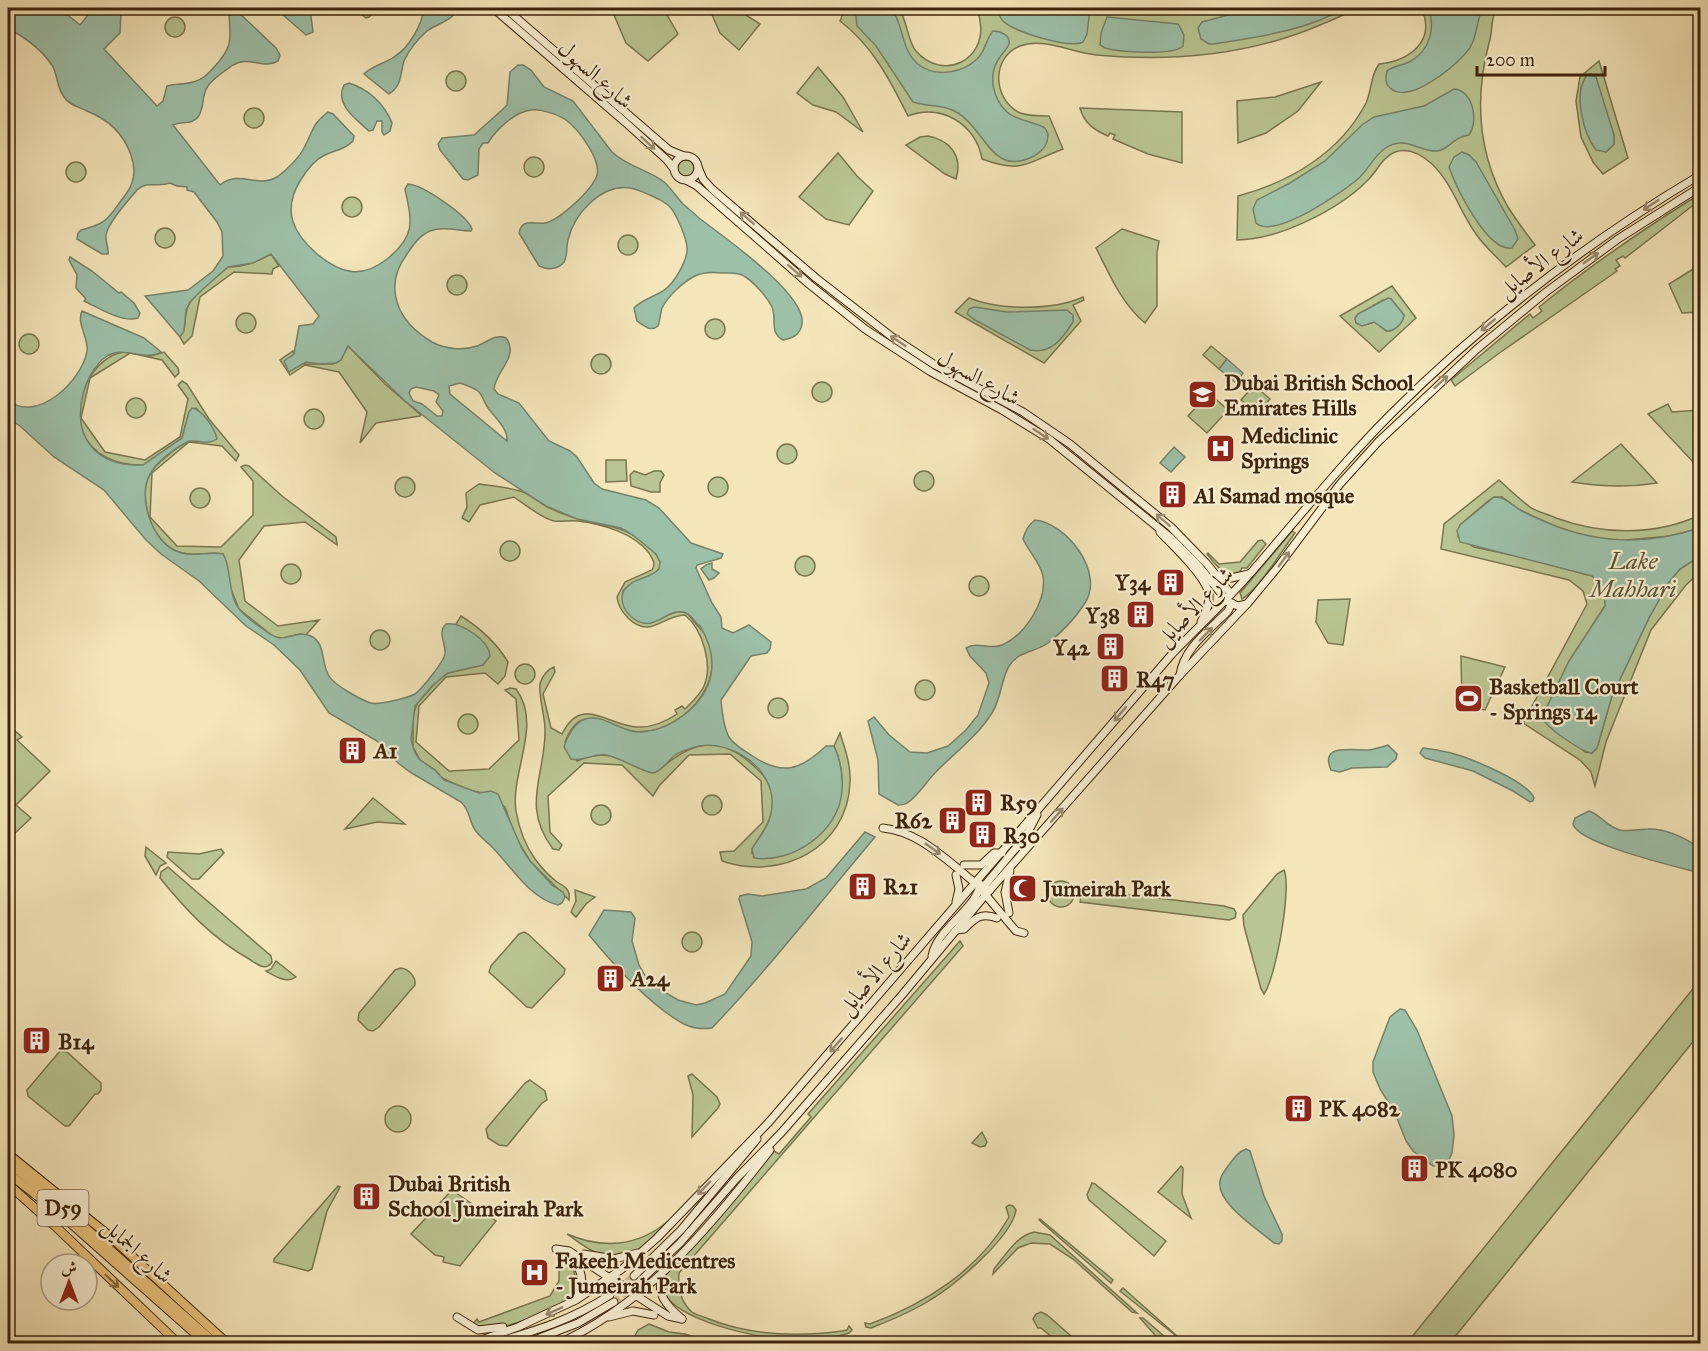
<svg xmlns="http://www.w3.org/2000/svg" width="1708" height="1351" font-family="'IM FELL Great Primer',Amiri,serif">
	<rect width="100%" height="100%" fill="#f4e5ba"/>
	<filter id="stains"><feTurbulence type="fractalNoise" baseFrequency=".00333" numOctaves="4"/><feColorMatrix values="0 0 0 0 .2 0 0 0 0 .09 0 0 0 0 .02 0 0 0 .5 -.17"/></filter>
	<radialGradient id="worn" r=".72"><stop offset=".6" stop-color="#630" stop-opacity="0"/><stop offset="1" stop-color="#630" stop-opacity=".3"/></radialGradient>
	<g fill="#b9c592" stroke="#7a754e" stroke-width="1.5" fill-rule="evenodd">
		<polygon points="354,8 377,8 369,17 366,18"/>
		<polygon points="611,8 663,8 678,34 648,61 626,43"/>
		<polygon points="709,8 735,8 760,24 739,50 720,33"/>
		<path d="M845 8H899C907 21 908 42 916 51 943 82 987 60 980 21 979 15 979 12 975 8H1126L1154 11 1184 12 1222 8H1356C1345 15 1332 20 1320 25 1250 55 1171 62 1096 55 1073 53 1043 37 1020 46 992 57 992 97 1018 112 1028 117 1038 115 1049 116L1063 149C1026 163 1023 174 982 159 976 124 941 103 908 116 890 80 872 45 840 21Z"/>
		<path d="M1421 8H1497C1490 19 1493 31 1489 43 1474 100 1478 155 1508 207 1516 220 1526 233 1535 245L1506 267C1496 256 1484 246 1476 234 1460 212 1452 183 1432 164 1422 155 1409 147 1395 152 1382 157 1377 172 1367 181 1338 210 1278 240 1237 240L1238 196C1290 182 1340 153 1366 103 1372 90 1370 76 1379 64 1409 61 1437 41 1421 8Z"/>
		<circle cx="175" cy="27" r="10"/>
		<path d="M1599 61 1628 158 1603 174 1593 162 1581 137 1576 101 1580 77ZM1594 75 1614 135V144L1606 152 1582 113 1581 88Z"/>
		<polygon points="818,67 843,97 863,132 836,112 813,105 797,93"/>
		<circle cx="456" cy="81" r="10"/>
		<polygon points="1321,82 1298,111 1266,133 1238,143 1237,101 1275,97"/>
		<circle cx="254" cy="118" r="10"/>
		<path d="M1080 108 1182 112V163L1148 154 1113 139 1115 135 1110 133 1108 136C1094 130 1084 123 1080 108Z"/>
		<path d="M928 136C950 140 963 156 956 179L945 174 906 145 920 137Z"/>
		<polygon points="838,153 857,176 873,191 849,225 826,219 799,197"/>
		<circle cx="534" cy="167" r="10"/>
		<circle cx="686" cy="168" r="8"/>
		<circle cx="76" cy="172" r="10"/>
		<path d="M1700 194V200L1625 258 1623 256 1616 260 1620 266 1615 269 1617 271 1498 354 1455 386 1451 380 1530 314 1533 318 1542 311 1539 307C1591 265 1645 228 1700 194Z"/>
		<circle cx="352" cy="207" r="10"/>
		<circle cx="165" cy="238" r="10"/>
		<path d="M1122 229 1159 241 1157 253V306L1145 323C1121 303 1110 275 1096 248Z"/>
		<circle cx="628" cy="245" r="10"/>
		<path d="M271 254 279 266 273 269 272 274 234 272 200 297 192 336 184 344 180 337C187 327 184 319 187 309 190 296 217 275 228 267 242 267 259 262 271 254Z"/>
		<polygon points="1698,266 1700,273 1700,312 1682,313 1669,284"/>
		<circle cx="457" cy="285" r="10"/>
		<path d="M1392 286 1416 318 1379 352 1340 316ZM1391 299 1404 315C1403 323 1394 332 1386 331L1375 322 1364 325 1356 323 1355 318 1358 314 1383 300Z"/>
		<path d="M1083 297 1084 300 1073 305 1081 321 1044 363 955 312 969 298C999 310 1052 311 1083 297Z"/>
		<circle cx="246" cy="323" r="10"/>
		<circle cx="715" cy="329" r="10"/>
		<circle cx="29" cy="344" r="10"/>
		<polygon points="348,346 385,384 421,415 420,416 376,423 360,443 367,412 339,372 305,365 290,375 280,360 293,351 294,354 292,356 304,364 333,364 341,360"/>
		<polygon points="1211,346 1227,359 1219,369 1203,355"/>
		<path d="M124 352 151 356 164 352 178 368 179 373 175 377 162 360 130 353 90 378 81 418 105 452 145 460 180 437 188 399 178 385 182 381 187 384 209 419 239 455 236 461 222 446 189 442 152 473 150 517 177 546 221 547 253 515V481L241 467 245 465 249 466 282 496 336 537 337 545 305 522 264 526 239 560 245 601 278 626 319 620 306 635 300 634 283 638 274 637 239 609 229 584 226 561 223 554C208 551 191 558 176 551 152 541 137 497 150 474 155 464 165 458 173 451 181 445 187 440 198 442L203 416 196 408 189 412 182 438 143 465C116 466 92 455 81 430 70 403 93 356 124 352Z"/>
		<circle cx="601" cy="364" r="10"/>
		<circle cx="822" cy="392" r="10"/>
		<polygon points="1254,385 1270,399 1257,414 1241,400"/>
		<polygon points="1209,393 1228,410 1207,433 1188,416"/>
		<circle cx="136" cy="408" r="10"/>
		<polygon points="1668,404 1672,412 1700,410 1700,461 1696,465 1648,414"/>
		<circle cx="314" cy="419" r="10"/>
		<path d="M1621 444 1657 483C1627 488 1602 487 1572 482Z"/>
		<circle cx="787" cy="454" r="10"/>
		<polygon points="606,460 626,460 627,481 606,482"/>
		<circle cx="924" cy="481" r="10"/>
		<polygon points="634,471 645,475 654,471 661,471 664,475 660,483 660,492 651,492 631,486 630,475"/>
		<circle cx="718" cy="487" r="10"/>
		<circle cx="405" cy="487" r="10"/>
		<path d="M1499 480C1509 489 1519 499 1530 507 1537 512 1548 514 1556 518 1602 535 1655 536 1700 515V528L1671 536 1614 541 1583 536 1556 527 1520 510 1502 497H1494L1488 501 1460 525 1458 537 1474 547 1525 558 1592 576 1599 582 1605 596V606L1569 661 1544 713 1585 752 1592 753 1597 748 1612 696 1649 618 1669 582 1680 569 1700 556V572L1686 585 1651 630 1606 742 1595 786 1591 772 1580 760 1523 723 1587 604 1583 591 1569 580 1441 549 1444 524Z"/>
		<path d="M479 484C492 486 507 487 520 491 528 493 536 500 544 505 551 509 560 513 569 516 600 527 628 523 652 550 656 554 661 560 660 566 657 580 632 579 623 591L644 623C661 623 670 610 683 612 690 613 691 619 696 624 726 652 712 695 681 717 666 728 648 734 629 731 602 726 581 701 565 742L577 761C594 754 608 753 625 760 637 766 644 772 658 771 692 741 719 733 755 767 766 777 773 787 773 803 772 822 761 834 752 849V853L828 825C843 797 847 775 834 746L840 733C845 749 851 765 850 782 848 849 780 881 722 861L720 852 734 851 763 822 761 781 730 754 689 755 659 786 653 796 622 765 584 763 548 796 550 832 562 845 559 850 553 849C520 805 546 775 545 729 545 717 538 693 540 684 542 676 548 669 554 667L555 672 543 694 551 728 562 734C582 694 608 726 637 727 652 728 665 722 677 714L675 710 682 706 685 709C692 702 700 695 704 686 713 665 703 630 685 615 662 615 651 640 628 618 622 612 618 605 617 597L625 582 652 570C656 563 653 560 649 553 634 533 602 524 578 521 570 520 562 522 554 521 543 519 524 504 514 497L480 505 469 522 462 518 467 507 466 493Z"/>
		<circle cx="200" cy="498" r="10"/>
		<path d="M1292 531 1295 533C1282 550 1260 588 1242 599L1240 593Z"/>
		<path d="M1262 540 1266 544 1247 568H1242L1239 573C1223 577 1216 565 1207 554L1208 553 1219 564 1240 562 1258 541Z"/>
		<circle cx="510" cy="551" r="10"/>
		<circle cx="805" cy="566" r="10"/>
		<circle cx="291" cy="574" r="10"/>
		<circle cx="979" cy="586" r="10"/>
		<polygon points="1350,599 1343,645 1328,643 1316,622 1318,600"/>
		<path d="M461 616C480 628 496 642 508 662L505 676 498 684 485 673 446 677 419 706 416 742 449 771 489 769 519 740 516 699 505 690 510 688 516 689C543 725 510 772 516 811 519 828 525 845 535 859 541 867 549 876 557 882 561 885 566 886 568 891 570 894 569 896 569 900L530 861 515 836 505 807 483 793 468 790 442 778 435 770 420 760 413 747V714L418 702 441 677 448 673 483 665 485 644 456 624Z"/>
		<circle cx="380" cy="640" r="10"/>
		<polygon points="1461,656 1505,667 1485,710 1462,706"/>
		<circle cx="525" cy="674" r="10"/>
		<circle cx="925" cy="690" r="10"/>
		<circle cx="778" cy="708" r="10"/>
		<circle cx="468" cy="724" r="10"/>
		<polygon points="8,731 13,736 15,731 22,737 17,740 50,771 16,805 31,818 13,835 8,829"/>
		<circle cx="712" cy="805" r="10"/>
		<polygon points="373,798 405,824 377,822 345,829"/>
		<circle cx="601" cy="815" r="10"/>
		<polygon points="146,847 166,863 160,866 156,875 145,856"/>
		<polygon points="221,849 224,853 199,879 192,879 167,857 168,852 199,854"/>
		<path d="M168 867 271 956 272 962C266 972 257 964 249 959 212 938 186 910 160 878L161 872Z"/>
		<path d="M1284 870C1292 887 1276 977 1264 994L1261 989 1244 926 1243 915 1277 874Z"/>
		<circle cx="1061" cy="894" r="13"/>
		<polygon points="1082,889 1224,906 1234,909 1236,913 1235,918 1229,920 1080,902"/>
		<polygon points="575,890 595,897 586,904 576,917 571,912 576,901"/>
		<circle cx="692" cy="942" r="10"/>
		<polygon points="524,932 528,934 565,969 564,974 532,1008 527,1007 489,972 491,966 519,934"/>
		<path d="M960 941 963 946 679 1273C678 1287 680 1302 692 1312 696 1315 704 1317 709 1319 752 1336 797 1337 842 1331L847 1330 849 1326 852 1330 849 1333C829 1340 802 1340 781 1339 755 1337 654 1317 664 1280 667 1268 691 1249 700 1239 726 1210 750 1180 774 1151L779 1154 811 1117 808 1114Z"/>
		<path d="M276 961 296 977C286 984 275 976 266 971L271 969Z"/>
		<path d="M401 968C409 969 416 977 415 985L379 1027 373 1031 368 1030 358 1020 359 1013 395 970Z"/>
		<polygon points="1700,980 1700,1033 1450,1343 1407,1343"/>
		<polygon points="60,1051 67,1052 101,1083 101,1090 98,1094 95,1094 69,1126 65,1126 28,1096 27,1090"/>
		<polygon points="692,1074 717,1097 720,1104 718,1108 692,1137 693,1095 688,1076"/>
		<polygon points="530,1080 545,1091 547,1100 542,1103 507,1146 499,1145 488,1138 486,1129 525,1083"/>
		<circle cx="398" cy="1119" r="13"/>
		<polygon points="982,1132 987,1142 985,1146 980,1147 972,1143"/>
		<polygon points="1181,1166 1183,1168 1182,1194 1191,1218 1158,1192"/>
		<polygon points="1092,1183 1095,1184 1166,1241 1154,1256 1089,1200 1087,1195"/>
		<polygon points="338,1186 340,1187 327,1211 312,1269 308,1271 274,1262 274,1259"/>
		<polygon points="452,1190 496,1221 460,1266 443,1262 444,1257 435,1255 411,1234"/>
		<path d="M1009 1205 1013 1206 1016 1210C1012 1237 954 1286 930 1300 912 1312 891 1320 871 1328L866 1327 865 1323 870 1324C925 1304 979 1270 1009 1217L1006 1207Z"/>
		<polygon points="1040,1219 1113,1280 1111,1283 1039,1220"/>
		<path d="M667 1222C657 1232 645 1248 631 1253 626 1255 622 1252 617 1254 599 1260 583 1245 567 1234 602 1249 637 1247 667 1222Z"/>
		<path d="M1034 1232 1050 1235 1137 1313 1132 1312 1073 1259 1050 1244 1031 1243 1018 1248 993 1274 994 1269C1005 1256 1016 1236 1034 1232Z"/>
		<path d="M559 1261C567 1262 573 1266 575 1275 577 1280 577 1287 574 1293 565 1308 503 1330 485 1329 481 1329 476 1326 472 1325L477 1319 479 1322 550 1296 559 1281Z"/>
		<polygon points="1123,1288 1185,1343 1120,1291"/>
		<polygon points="1041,1312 1047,1315 1079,1343 1059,1343 1041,1328 1038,1328 1033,1319 1036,1314"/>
		<polygon points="1140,1318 1143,1318 1172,1343 1162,1343"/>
		<polygon points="649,1324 669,1332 685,1334 711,1343 678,1338 651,1343 631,1343 638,1330"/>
	</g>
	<g fill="#9dc0a9" stroke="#768269" stroke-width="1.5" fill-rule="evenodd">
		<path d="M8 8H59L80 25 92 10 99 8H123L121 11 120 33 104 49 157 106 163 101 167 86C177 83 187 85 196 81 204 79 210 72 215 66 234 45 230 39 229 13L233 10 238 12 276 48 280 55 278 61C263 70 249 55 233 65 226 70 213 78 208 86 201 95 205 108 198 117 192 125 181 121 173 125L220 185C240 169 257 189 277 177 287 170 300 157 305 146 313 131 312 124 328 112L333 114 354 136 353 141C345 150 335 150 325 155 314 160 306 171 300 181 282 211 293 233 317 254 341 274 362 279 387 259 416 236 412 222 405 189L408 184C423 185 467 215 472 229L471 231C456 231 445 226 430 231 420 235 413 245 407 254 382 288 398 322 432 342 445 349 463 351 477 346 486 343 496 333 506 338 520 356 495 372 494 389L498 394 519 403 549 441 570 451 577 457 594 483 602 489 646 500 659 508 691 543 723 554 721 558 697 565 696 568 712 603 721 617 722 628 733 633 749 625 771 642 770 649 767 653 751 656 721 700C722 711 723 726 729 737 734 745 743 750 751 755 782 776 800 771 826 746H834C840 759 843 776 842 791 839 832 792 864 754 858L752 849C761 834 772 823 772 804 774 769 732 740 699 746 691 748 681 751 674 756 668 761 661 772 653 773 645 773 619 757 606 755 593 753 583 762 571 759L564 747C568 735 575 719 590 718 604 716 621 731 638 732 655 732 671 725 684 715 715 691 720 659 700 626 693 622 692 613 683 612 665 609 655 633 634 619 629 615 624 610 623 604 621 598 622 591 627 587 635 577 650 579 659 569L660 562 656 554 633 535 621 528 577 519 546 506 495 473 405 401 348 346 341 360 336 363 319 364 306 362 289 372 284 361 294 354 299 326 313 324 319 316 271 254 253 263 228 267 203 289 190 302 186 310 184 331 180 337 145 296 188 290 213 271 223 256 222 232 217 222 194 192 187 190V187L177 186 170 183C157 188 148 180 137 190 129 200 108 222 106 235 105 242 109 247 108 254H102L77 239 78 233 81 230C110 223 109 216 126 194 135 182 136 169 131 155 123 133 109 120 87 111 79 107 69 105 64 97 57 88 58 77 53 67 43 50 24 37 8 28ZM460 383C466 385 472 387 478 391 483 396 484 402 488 408 495 418 508 428 507 441L450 394 449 386ZM416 387 434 391 439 395 436 402 443 411 442 416H437L422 404 413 401 409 393 411 389Z"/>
		<polygon points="275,8 310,8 313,32 306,35"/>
		<path d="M424 8H456L457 9C453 21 436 24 427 31 418 39 409 50 404 61 400 74 402 86 389 94L364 74C373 65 384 64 394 57 409 48 422 25 424 8Z"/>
		<path d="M855 8H891C901 21 901 37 908 51 921 78 957 78 977 59 985 52 986 39 993 31 1000 31 1011 35 1009 44 1007 49 1001 55 998 60 988 76 993 99 1007 112 1017 121 1033 121 1045 128L1048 134C1048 145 1043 151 1034 156 992 178 986 130 958 113 944 104 928 107 913 102L876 46 857 26Z"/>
		<path d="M999 8H1090L1087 34 1083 42C1070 49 1014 32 1003 21 999 17 999 13 999 8Z"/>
		<path d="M1255 8H1345C1306 31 1257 37 1213 44H1209L1201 39 1198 28 1202 22Z"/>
		<path d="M1428 8H1483C1475 23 1478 41 1465 54 1452 68 1409 105 1390 88 1385 84 1385 78 1387 71 1393 66 1401 66 1409 62 1430 52 1436 27 1428 8Z"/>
		<path d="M1107 17 1178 24 1184 35 1183 46C1173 56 1119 52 1105 48L1100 45 1101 33Z"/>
		<path d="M518 65H523L531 70 544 87 573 101 612 152C628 167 649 170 664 182 671 188 676 196 682 203 687 208 694 213 699 218 722 236 807 294 802 324 800 335 793 338 783 340 769 333 777 319 772 307 767 297 754 282 744 276 738 272 729 273 722 273 713 272 703 272 695 276 683 282 668 296 662 308 660 314 660 321 658 326 651 332 644 326 637 321L634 308C643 298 659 296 668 287 676 279 686 262 687 251 688 240 676 212 668 205 663 201 657 198 652 196 645 193 637 189 630 188 601 184 574 214 568 240 566 247 568 255 564 262 558 270 547 270 539 266L519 233C522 217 535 225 545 223 560 220 589 192 596 178 604 162 578 129 566 120 557 114 541 109 531 110 514 112 496 130 488 143H483L479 149 478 175 468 180 463 179 440 150 438 144 442 138 474 135 502 110 507 105 510 72Z"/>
		<path d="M1591 74 1596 77 1614 135V144L1606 152 1596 150C1583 133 1573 93 1587 75Z"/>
		<path d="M349 83C368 89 384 103 392 123L390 131 384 135 382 132V121H377L373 130 369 131C356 119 334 104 344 85Z"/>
		<path d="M1454 89C1473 90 1479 121 1469 135 1465 136 1460 137 1456 140 1449 144 1446 150 1437 151 1418 152 1405 134 1384 149 1374 157 1369 168 1360 177 1345 191 1274 240 1256 223L1253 209 1257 200 1290 183 1325 161 1362 125 1374 117 1424 106Z"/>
		<path d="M1462 152 1469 155 1476 162 1515 230 1518 239 1512 248C1487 252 1456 187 1449 167L1454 157Z"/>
		<path d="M70 257 92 271 119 293 121 292 134 303 140 313 138 318C122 323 99 308 84 301L86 299 76 288 77 275 69 260Z"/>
		<path d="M1388 298 1391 299 1404 315C1403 323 1395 331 1387 331L1374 322 1362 326 1356 323 1355 318 1358 314Z"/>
		<path d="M974 307 1007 312 1067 310 1073 315V322C1062 339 1052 354 1030 350L975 320 967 314 969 309Z"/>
		<path d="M82 311 144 338 161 352C145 362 125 345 107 356 95 364 86 381 83 395 72 439 98 467 143 465L182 438 189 412 192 408C203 410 215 429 217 439 208 445 199 440 189 441 175 448 157 461 150 474 137 497 152 541 176 551 191 558 208 551 223 554 232 567 227 595 240 610 245 616 272 638 280 638 291 638 300 631 311 636 326 643 321 664 329 676 334 685 361 700 371 703 379 705 408 698 415 694 422 689 444 661 445 654 446 643 437 632 446 624 461 622 489 640 490 656L483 665 448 673 432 686 415 706 411 740 415 753 420 760 435 770 444 780 479 793 491 791 498 794 522 849 530 861 552 885 563 892 565 897 562 903 558 905C529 898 511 866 492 847 486 841 480 837 475 830 469 821 470 810 461 802L410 772 398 763 377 741 329 713 300 670 274 645 246 626 199 581 161 554 146 540 104 490 54 457 20 426 8 418V400C37 424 82 381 87 351 89 338 76 323 82 311Z"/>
		<polygon points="1227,359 1243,373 1236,383 1219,369"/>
		<polygon points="1174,447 1185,457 1171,472 1160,463"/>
		<path d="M1494 497C1507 497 1512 506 1522 511 1528 514 1533 517 1539 519 1593 544 1644 546 1700 528V556L1680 569 1669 582 1649 618 1612 696 1597 748 1592 753C1582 752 1552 731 1545 722 1543 719 1543 717 1544 713L1569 661 1605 606C1605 593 1601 585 1592 576L1460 542 1457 531 1460 525Z"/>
		<path d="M1035 520C1066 523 1105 572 1085 603 1076 617 1061 633 1048 643 1036 652 1018 651 1009 666 1001 680 1001 699 992 713 977 737 954 753 935 773 926 782 917 797 907 803 904 805 902 805 898 805L879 794 878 760 868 721 874 717 889 735 910 752 927 753 948 746 966 730 978 715 989 683 986 673 970 656 966 648C978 641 990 650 1002 645 1025 635 1047 601 1043 576 1040 562 1029 552 1023 539 1025 531 1028 525 1035 520Z"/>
		<polygon points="712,563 712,569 719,573 714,578 709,580 701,569 706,565"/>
		<path d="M1388 745 1397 754 1396 759 1387 767 1352 768 1340 772 1331 770C1319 742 1354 751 1369 750 1375 749 1382 747 1388 745Z"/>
		<path d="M1423 748C1432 749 1442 751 1451 753 1470 758 1527 781 1534 798L1533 801 1530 802 1513 791 1473 771 1425 758 1420 753Z"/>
		<path d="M1589 811C1601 815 1607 827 1620 830 1630 832 1639 829 1648 829 1667 828 1685 838 1700 848V873C1678 867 1578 844 1573 824L1575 818Z"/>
		<path d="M865 832 875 837C821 901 770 967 712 1028 702 1029 694 1029 684 1024 652 1007 613 964 589 935L604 910 631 912 635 918 632 941 639 965 647 979 661 990 678 1000 696 1005 705 1003 725 994 751 956 752 942 739 899 740 896 748 894 762 896 806 889 826 878Z"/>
		<polygon points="1400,1009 1405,1010 1417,1030 1452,1116 1454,1135 1452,1153 1448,1162 1442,1165 1433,1166 1413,1151 1406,1141 1395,1113 1380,1089 1373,1072 1373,1062 1390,1017"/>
		<path d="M1246 1149 1250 1151 1264 1196 1282 1234V1241L1279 1244 1274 1243C1258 1229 1216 1203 1220 1181 1221 1174 1225 1170 1229 1165 1234 1158 1238 1152 1246 1149Z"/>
	</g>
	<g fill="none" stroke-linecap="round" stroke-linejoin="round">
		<g stroke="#cfbf97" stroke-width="7" stroke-dasharray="7 3.5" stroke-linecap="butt">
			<polyline points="610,1295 634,1276"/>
			<polyline points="614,1302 639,1282"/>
		</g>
		<defs>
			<g id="secondary">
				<polyline points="493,8 625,122 667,160 674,169"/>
				<polyline points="505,8 669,150 684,156"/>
				<circle cx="686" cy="168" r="12"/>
				<polyline points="698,167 703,179 712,189 816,278 892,337 935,365 1023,412 1070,444 1171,527 1207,564 1231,594"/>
				<polyline points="686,180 697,186 809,284 865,329 931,372 1002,410 1049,439 1171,538 1197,564 1228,602 1238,606 1247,604"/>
				<path d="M1160 532C1173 546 1207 577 1209 595 1210 604 1205 613 1201 622"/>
				<polyline points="1216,575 1231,578 1249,574"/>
				<path d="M1180 675C1184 647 1210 630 1228 611L1232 603"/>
				<path d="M883 828C912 831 934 849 956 867 968 877 976 886 990 890"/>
				<polyline points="964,865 981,865 994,853 1002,853"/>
				<polyline points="982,891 985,885 1026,836 1037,815"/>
				<polyline points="984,893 1016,931 1024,933"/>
				<polyline points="956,902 959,889 956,875"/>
				<polyline points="1009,913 1005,892 1010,871"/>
				<path d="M957 930 964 929C975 918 981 912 997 918"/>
				<path d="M932 956C937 928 977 909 980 884"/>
				<polyline points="556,1249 569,1251 617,1283 639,1292"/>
				<polyline points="584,1254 614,1259 638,1253"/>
				<path d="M575 1262C583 1273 584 1285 577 1298"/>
				<path d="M662 1273C656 1295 666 1305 682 1319"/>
				<polyline points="634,1276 681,1230 757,1139"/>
				<polyline points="639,1282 680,1243 736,1179 781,1133 902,995 982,899 1180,675 1247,604 1277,568 1340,484 1379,441 1477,349 1546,292 1618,239 1700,187"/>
				<polyline points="632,1293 668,1316 682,1319"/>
				<polyline points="457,1317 478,1330 503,1327"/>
				<polyline points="609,1317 633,1311 654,1315"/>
				<path d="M470 1344 518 1327 576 1300 622 1269 657 1238 769 1122 1172 654C1197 628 1224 603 1248 576 1296 521 1341 464 1392 413 1484 321 1589 241 1700 175"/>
				<path d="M490 1344C534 1331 570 1321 610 1295"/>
				<polyline points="524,1344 578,1323 614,1302"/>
				<path d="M557 1344C646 1305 712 1225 770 1150"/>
			</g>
			<g id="primary">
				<polyline points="8,1154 112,1238 228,1344"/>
				<polyline points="8,1162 71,1215 216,1344"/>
				<polyline points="8,1173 58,1212 207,1344"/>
				<polyline points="8,1184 55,1226 179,1344"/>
			</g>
		</defs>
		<use href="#secondary" stroke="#3c250a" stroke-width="9"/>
		<use href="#primary" stroke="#3c250a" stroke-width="10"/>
		<use href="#secondary" stroke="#f8eed2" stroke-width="7"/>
		<use href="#primary" stroke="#eac27d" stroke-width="8"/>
	</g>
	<defs><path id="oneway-shaft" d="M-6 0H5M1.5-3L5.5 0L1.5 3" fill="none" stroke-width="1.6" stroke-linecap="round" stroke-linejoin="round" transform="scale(1.5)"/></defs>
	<g stroke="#9a8a6e">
		<use href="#oneway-shaft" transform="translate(648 143) rotate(42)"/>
		<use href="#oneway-shaft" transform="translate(1651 205) rotate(147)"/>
		<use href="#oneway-shaft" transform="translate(747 218) rotate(-139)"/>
		<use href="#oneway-shaft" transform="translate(1591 258) rotate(-35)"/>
		<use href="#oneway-shaft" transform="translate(795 271) rotate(41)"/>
		<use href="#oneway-shaft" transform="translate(1488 325) rotate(140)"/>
		<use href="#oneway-shaft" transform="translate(898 341) rotate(-146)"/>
		<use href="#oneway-shaft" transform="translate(1441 382) rotate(-42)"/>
		<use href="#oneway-shaft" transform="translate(1041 434) rotate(34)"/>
		<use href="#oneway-shaft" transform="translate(1163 520) rotate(-139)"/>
		<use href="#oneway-shaft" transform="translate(1284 559) rotate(-54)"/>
		<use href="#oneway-shaft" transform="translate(1206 634) rotate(-46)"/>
		<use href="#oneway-shaft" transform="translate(1120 714) rotate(131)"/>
		<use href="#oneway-shaft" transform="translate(1057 815) rotate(-49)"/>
		<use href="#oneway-shaft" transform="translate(933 849) rotate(35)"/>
		<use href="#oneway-shaft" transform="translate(836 1045) rotate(131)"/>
		<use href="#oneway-shaft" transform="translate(704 1188) rotate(134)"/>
		<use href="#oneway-shaft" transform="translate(554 1311) rotate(156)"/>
	</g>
	<use stroke="#8a6c3e" href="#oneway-shaft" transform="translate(112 1281) rotate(44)"/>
	<defs>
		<symbol id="school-square" viewBox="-11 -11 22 22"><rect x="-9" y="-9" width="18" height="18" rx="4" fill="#8f2418" stroke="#f8eed2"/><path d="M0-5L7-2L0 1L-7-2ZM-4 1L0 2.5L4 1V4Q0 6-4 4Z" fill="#fff"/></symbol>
		<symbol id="hospital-square" viewBox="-11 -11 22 22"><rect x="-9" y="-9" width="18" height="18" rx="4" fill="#8f2418" stroke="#f8eed2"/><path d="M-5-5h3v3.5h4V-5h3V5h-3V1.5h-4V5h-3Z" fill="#fff"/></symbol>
		<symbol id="building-square" viewBox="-11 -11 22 22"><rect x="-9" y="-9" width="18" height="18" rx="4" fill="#8f2418" stroke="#f8eed2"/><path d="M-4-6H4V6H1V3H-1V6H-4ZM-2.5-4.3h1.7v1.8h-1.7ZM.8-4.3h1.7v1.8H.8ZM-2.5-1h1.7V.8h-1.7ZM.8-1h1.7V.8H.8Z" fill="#fff"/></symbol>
		<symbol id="stadium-square" viewBox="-11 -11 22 22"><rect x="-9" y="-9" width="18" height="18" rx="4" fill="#8f2418" stroke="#f8eed2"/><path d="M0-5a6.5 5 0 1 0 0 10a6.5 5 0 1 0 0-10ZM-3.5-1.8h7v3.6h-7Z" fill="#fff"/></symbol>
		<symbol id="mosque-square" viewBox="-11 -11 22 22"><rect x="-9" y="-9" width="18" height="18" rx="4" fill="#8f2418" stroke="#f8eed2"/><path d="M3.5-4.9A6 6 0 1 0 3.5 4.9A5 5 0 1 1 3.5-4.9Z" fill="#fff"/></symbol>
	</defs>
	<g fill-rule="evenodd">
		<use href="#school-square" x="1186" y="378" width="33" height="33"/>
		<use href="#hospital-square" x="1204" y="432" width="33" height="33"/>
		<use href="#building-square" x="1156" y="478" width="33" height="33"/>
		<use href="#building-square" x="1154" y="566" width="33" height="33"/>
		<use href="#building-square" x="1124" y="598" width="33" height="33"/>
		<use href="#building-square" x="1094" y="630" width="33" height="33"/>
		<use href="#building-square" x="1098" y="662" width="33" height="33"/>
		<use href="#stadium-square" x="1452" y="682" width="33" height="33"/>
		<use href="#building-square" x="336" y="734" width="33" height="33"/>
		<use href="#building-square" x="962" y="786" width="33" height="33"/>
		<use href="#building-square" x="936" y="804" width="33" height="33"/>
		<use href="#building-square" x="966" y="818" width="33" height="33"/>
		<use href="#building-square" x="846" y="870" width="33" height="33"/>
		<use href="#mosque-square" x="1006" y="872" width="33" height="33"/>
		<use href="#building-square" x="594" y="962" width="33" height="33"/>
		<use href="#building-square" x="20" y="1024" width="33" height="33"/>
		<use href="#building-square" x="1282" y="1092" width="33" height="33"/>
		<use href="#building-square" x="1398" y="1152" width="33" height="33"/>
		<use href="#building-square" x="350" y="1180" width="33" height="33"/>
		<use href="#hospital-square" x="518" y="1256" width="33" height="33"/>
	</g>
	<g text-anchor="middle" stroke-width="4.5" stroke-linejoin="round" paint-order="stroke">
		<rect fill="#f8eed2" stroke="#746146" stroke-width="1.5" x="37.5" y="1190" width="51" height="36" rx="4.5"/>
		<g font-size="21" font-weight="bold" fill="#3c250a">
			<text x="63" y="1215">D59</text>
		</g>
		<g font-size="22" fill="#3c250a" stroke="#f8eed2">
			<text transform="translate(596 74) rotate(41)" y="8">شارع السهول</text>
			<text transform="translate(1540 262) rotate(-37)" y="8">شارع الأصايل</text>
			<text transform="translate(979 377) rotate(29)" y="8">شارع السهول</text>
			<text transform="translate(1194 606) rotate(-46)" y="8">شارع الأصايل</text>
			<text transform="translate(874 973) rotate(-50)" y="8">شارع الأصايل</text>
			<text transform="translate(138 1250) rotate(42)" y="8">شارع الجمايل</text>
		</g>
		<g font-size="22" font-weight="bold" fill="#3c250a" stroke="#f8eed2" text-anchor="start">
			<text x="1224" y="390">Dubai British School<tspan x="1224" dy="25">Emirates Hills</tspan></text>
			<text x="1241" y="443">Mediclinic<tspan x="1241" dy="25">Springs</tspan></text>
			<text x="1194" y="503">Al Samad mosque</text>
			<text x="1150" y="590" text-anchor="end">Y34</text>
			<text x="1120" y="623" text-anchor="end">Y38</text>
			<text x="1090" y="655" text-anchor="end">Y42</text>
			<text x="1136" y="687">R47</text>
			<text x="1489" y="694">Basketball Court<tspan x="1489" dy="25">- Springs 14</tspan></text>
			<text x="374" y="758">A1</text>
			<text x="1000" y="810">R59</text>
			<text x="932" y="828" text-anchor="end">R62</text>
			<text x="1003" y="843">R30</text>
			<text x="883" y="894">R21</text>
			<text x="1043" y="896">Jumeirah Park</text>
			<text x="631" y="986">A24</text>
			<text x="58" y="1049">B14</text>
			<text x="1319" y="1116">PK 4082</text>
			<text x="1435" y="1177">PK 4080</text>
			<text x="388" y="1191">Dubai British<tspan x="388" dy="25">School Jumeirah Park</tspan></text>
			<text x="555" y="1268">Fakeeh Medicentres<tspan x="555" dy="25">- Jumeirah Park</tspan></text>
		</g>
		<g font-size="24" font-style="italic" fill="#59543a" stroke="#f8eed2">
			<text x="1633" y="569">Lake<tspan x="1633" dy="28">Mahhari</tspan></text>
		</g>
	</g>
	<rect width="1708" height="1351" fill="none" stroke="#f4e5ba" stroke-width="30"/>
	<rect x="9" y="9" width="1690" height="1333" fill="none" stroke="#3c250a" stroke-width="3"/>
	<rect x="15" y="15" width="1678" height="1321" fill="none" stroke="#3c250a" stroke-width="1.5"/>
	<g transform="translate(69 1282)"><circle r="28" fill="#f8eed2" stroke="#ad9e82" stroke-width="1.5"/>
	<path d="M0-4.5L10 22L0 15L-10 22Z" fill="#8f2418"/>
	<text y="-9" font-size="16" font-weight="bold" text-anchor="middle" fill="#3c250a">ش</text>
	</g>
	<path d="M1477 66v9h128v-9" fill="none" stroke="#3c250a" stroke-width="3"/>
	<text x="1486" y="66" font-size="18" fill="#3c250a" stroke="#f8eed2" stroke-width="4.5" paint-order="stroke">200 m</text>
	<rect width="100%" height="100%" filter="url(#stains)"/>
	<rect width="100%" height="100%" fill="url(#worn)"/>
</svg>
